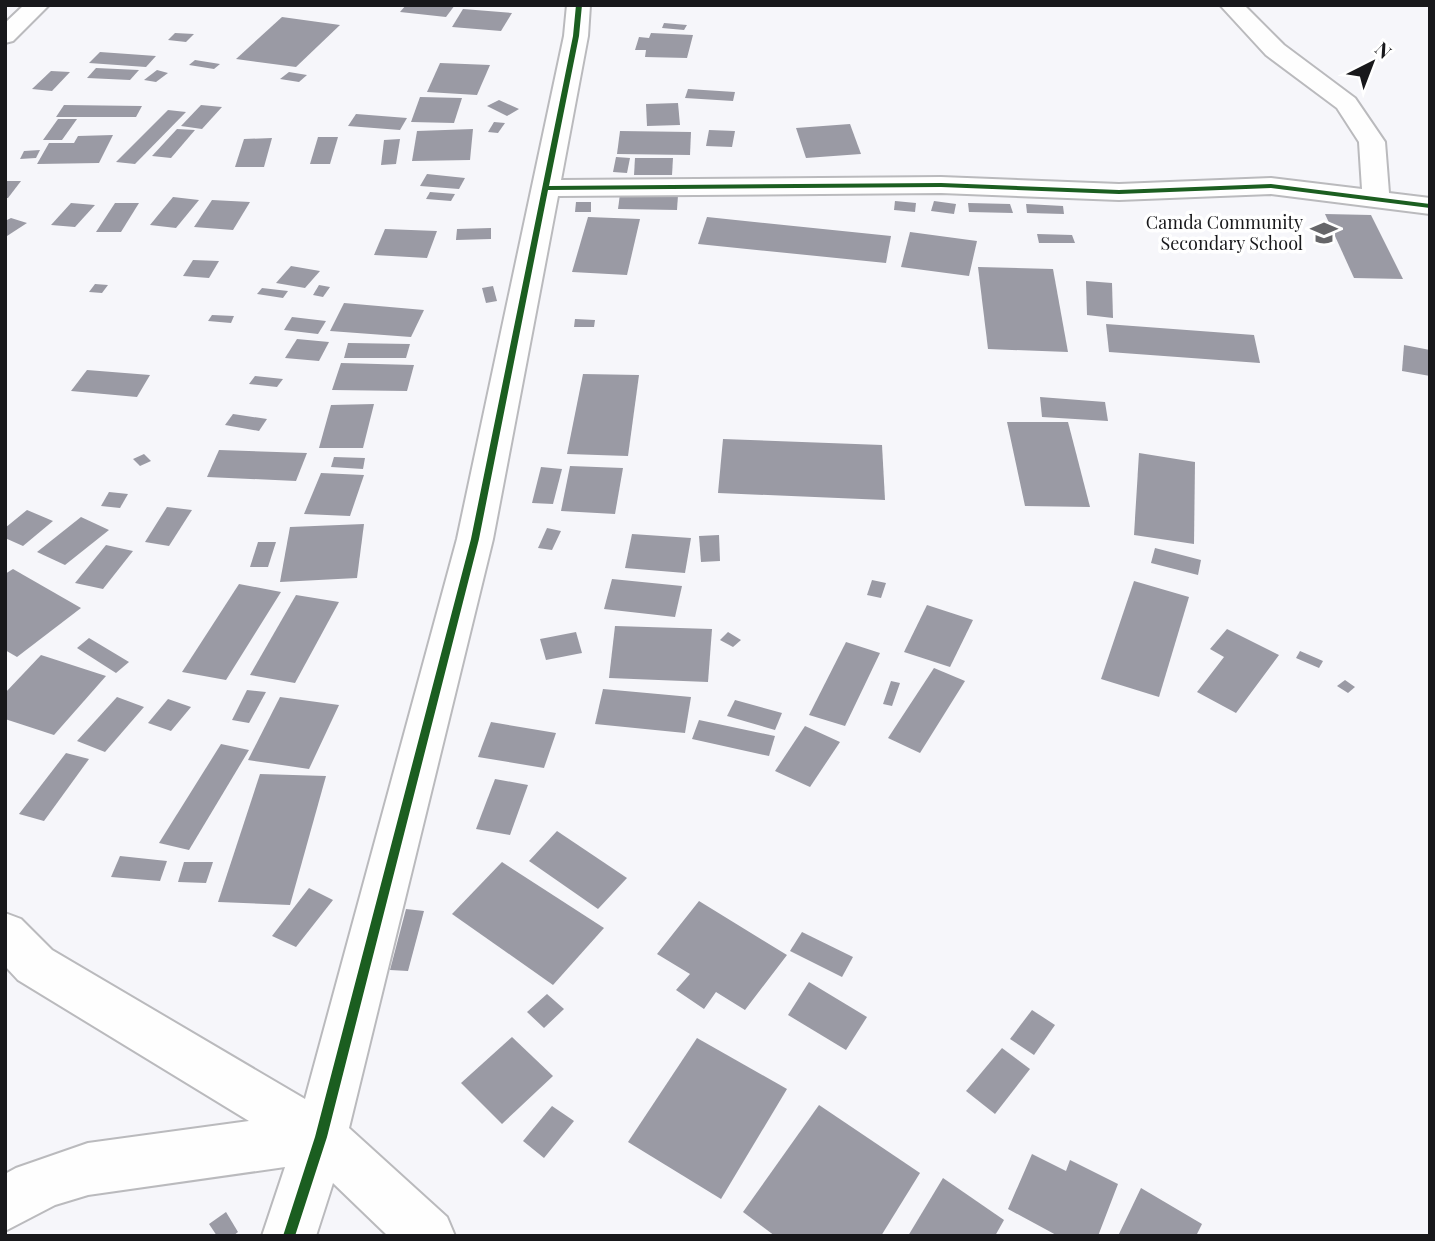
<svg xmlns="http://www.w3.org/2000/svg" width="1435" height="1241" font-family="'Playfair Display',serif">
	<rect width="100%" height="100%" fill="#f6f6fa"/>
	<g fill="#9a9aa4">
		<polygon points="406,5 455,5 446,17 400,12"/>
		<polygon points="463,9 512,13 501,31 452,27"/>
		<polygon points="282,17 340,25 296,67 236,59"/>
		<polygon points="664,23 687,25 684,30 662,28"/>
		<polygon points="175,33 194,34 186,42 168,40"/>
		<polygon points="651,33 693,35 687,58 645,57 646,50 635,50 639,37 649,38"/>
		<polygon points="100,52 156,56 146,67 89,63"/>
		<polygon points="195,60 220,64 214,69 189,65"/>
		<polygon points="440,63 490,65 477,95 427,92"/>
		<polygon points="96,68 139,70 130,80 87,78"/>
		<polygon points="157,70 168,73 156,82 144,80"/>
		<polygon points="51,71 70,72 52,91 32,89"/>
		<polygon points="289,72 307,75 299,82 280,79"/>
		<polygon points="688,89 735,92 733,101 685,98"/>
		<polygon points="420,97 462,98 454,123 411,122"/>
		<polygon points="499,100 519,109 507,116 487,106"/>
		<polygon points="678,103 680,125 647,126 646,104"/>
		<polygon points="64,105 142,106 136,117 56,117"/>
		<polygon points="201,105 222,107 202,129 181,126"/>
		<polygon points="168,110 186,112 135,164 116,162"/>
		<polygon points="356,114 407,118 400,130 348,126"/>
		<polygon points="58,119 77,119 62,140 43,140"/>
		<polygon points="494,122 505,123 498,133 488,132"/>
		<polygon points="850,124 861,154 806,158 796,128"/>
		<polygon points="177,129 195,130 171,158 152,156"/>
		<polygon points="473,129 470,160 412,161 417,131"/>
		<polygon points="709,130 735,131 732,147 706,146"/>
		<polygon points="620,131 691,132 690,155 617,154"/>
		<polygon points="113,135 99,163 37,164 49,143 74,143 78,136"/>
		<polygon points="318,137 338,137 330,164 310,164"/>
		<polygon points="272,138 264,167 235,167 244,139"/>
		<polygon points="400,139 396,164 381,165 384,140"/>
		<polygon points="40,150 36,158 20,159 24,151"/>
		<polygon points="616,157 630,158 627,173 613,172"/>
		<polygon points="635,158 673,158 672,175 634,175"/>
		<polygon points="427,174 465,178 459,189 420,186"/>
		<polygon points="5,181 21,181 8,198 5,198"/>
		<polygon points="430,192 455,194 451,201 426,199"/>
		<polygon points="620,194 678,195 677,210 618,209"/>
		<polygon points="173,197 199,200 176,228 150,225"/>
		<polygon points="212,200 250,202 233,230 194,227"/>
		<polygon points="895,201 916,203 915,212 894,210"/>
		<polygon points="934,201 956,204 954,214 931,211"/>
		<polygon points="576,202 591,202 591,212 575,212"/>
		<polygon points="71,203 95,205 75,227 51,225"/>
		<polygon points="115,203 139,203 121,232 96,232"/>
		<polygon points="968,203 1010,204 1013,213 969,212"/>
		<polygon points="1026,204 1063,206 1064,214 1027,213"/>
		<polygon points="1325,214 1371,215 1403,279 1354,278"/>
		<polygon points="588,217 640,219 627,275 572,272"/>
		<polygon points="707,217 891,236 886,263 698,244"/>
		<polygon points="11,218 27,223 7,236 5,221"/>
		<polygon points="491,228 491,239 456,240 457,229"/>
		<polygon points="385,229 437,231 427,258 374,255"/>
		<polygon points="910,232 977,241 969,276 901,267"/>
		<polygon points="1037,234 1072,235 1075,243 1039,243"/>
		<polygon points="193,260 219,261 209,278 183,276"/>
		<polygon points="291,266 320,271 305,288 276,283"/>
		<polygon points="978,267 1053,269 1068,352 988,349"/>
		<polygon points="1086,281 1112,283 1113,318 1087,315"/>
		<polygon points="95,284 108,285 102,293 89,292"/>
		<polygon points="319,285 330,287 323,297 313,295"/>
		<polygon points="493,286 497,301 486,303 482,288"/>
		<polygon points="262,288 288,291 283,298 257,294"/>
		<polygon points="344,303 424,310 411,337 330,331"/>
		<polygon points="212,315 234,316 231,323 208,321"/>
		<polygon points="292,317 326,321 318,334 284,330"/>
		<polygon points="575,319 595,320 594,327 574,327"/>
		<polygon points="1106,324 1254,335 1260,363 1109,352"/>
		<polygon points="297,339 329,342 319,361 285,358"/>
		<polygon points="348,343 410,344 406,358 344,358"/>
		<polygon points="1404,345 1430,350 1430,376 1402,371"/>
		<polygon points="341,363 414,365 407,391 332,390"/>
		<polygon points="87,370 150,375 137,397 71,391"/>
		<polygon points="583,374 639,375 628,456 567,454"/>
		<polygon points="255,376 283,379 277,387 249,384"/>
		<polygon points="1040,397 1105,402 1108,421 1042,417"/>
		<polygon points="374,404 363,448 319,448 331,405"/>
		<polygon points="233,414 267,419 259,431 225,425"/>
		<polygon points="1007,422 1068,422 1090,507 1025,506"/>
		<polygon points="723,439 882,445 885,500 718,493"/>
		<polygon points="219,450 307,453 296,481 207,477"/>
		<polygon points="1139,453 1195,462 1194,544 1134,535"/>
		<polygon points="144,454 151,461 140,466 133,459"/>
		<polygon points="334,457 365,458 363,469 331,467"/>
		<polygon points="570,466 623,468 615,514 561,511"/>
		<polygon points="541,467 562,469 553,504 532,503"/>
		<polygon points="321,473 364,475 350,516 304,514"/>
		<polygon points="109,492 128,494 120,508 101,506"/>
		<polygon points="167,507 192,510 169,546 145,542"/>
		<polygon points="27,510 53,521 23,546 5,538 5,528"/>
		<polygon points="81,517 109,530 65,565 37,552"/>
		<polygon points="364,524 357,578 280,582 290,527"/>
		<polygon points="547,528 561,531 552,550 538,548"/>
		<polygon points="632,534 691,538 685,573 625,568"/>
		<polygon points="719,535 720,561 701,562 699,536"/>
		<polygon points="258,542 276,542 268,567 250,567"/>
		<polygon points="106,545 133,551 103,589 75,583"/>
		<polygon points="1155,548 1201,560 1198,575 1151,563"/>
		<polygon points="13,569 81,608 17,657 5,650 5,574"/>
		<polygon points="612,579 682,586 675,617 604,609"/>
		<polygon points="872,580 886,583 881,598 867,595"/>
		<polygon points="1134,581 1189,597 1159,697 1101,679"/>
		<polygon points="239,584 281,592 226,680 182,672"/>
		<polygon points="296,595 339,602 295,683 250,675"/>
		<polygon points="927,605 973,620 950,667 904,652"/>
		<polygon points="615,626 712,629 708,682 609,678"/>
		<polygon points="1227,629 1279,655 1236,713 1197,692 1224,657 1210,649"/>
		<polygon points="576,632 582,653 546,660 540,639"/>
		<polygon points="728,632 741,640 733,647 720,640"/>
		<polygon points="89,638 129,662 116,673 77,648"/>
		<polygon points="846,642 880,653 845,726 809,715"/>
		<polygon points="1300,651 1323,661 1319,668 1296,658"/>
		<polygon points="41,655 106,676 54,735 5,719 5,693"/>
		<polygon points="934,668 965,681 920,753 888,738"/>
		<polygon points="1345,680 1355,687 1348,693 1337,686"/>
		<polygon points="891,681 900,683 892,706 883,704"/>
		<polygon points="603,689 691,697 685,733 595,724"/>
		<polygon points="247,690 266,692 249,723 232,720"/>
		<polygon points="117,697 144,707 105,752 77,741"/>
		<polygon points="280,697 339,705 309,769 248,760"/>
		<polygon points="168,699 191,707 171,731 148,723"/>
		<polygon points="735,700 782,713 775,730 727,716"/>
		<polygon points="699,720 775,736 769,756 692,739"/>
		<polygon points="491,722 556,733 544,768 478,757"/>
		<polygon points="805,726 840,742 810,787 775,771"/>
		<polygon points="221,744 249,750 189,850 159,843"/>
		<polygon points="66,753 89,759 44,821 19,814"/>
		<polygon points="260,774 326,776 290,905 218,902"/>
		<polygon points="495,779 528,785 510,835 476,829"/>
		<polygon points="557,831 627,878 598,909 529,861"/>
		<polygon points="120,856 167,861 160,881 111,877"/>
		<polygon points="184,862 213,862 206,883 178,882"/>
		<polygon points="502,862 604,928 553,985 452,914"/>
		<polygon points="309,888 333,900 296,947 272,936"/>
		<polygon points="699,901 787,955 745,1010 716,992 704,1009 676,990 690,974 657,954"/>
		<polygon points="406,909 424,911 408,971 390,970"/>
		<polygon points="802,932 853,957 842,977 790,951"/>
		<polygon points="809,982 867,1017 846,1050 788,1015"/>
		<polygon points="547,994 564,1009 544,1028 527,1012"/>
		<polygon points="1032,1010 1055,1025 1034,1055 1010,1039"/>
		<polygon points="512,1037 553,1076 502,1124 461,1083"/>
		<polygon points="697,1038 787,1089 721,1199 628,1142"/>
		<polygon points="1002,1048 1030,1069 995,1114 966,1091"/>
		<polygon points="819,1105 920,1173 881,1236 775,1236 743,1212"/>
		<polygon points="552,1106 574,1121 544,1158 523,1141"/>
		<polygon points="1032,1154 1066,1171 1070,1160 1118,1184 1098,1236 1058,1236 1008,1209"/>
		<polygon points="943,1178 1004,1220 995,1236 908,1236"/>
		<polygon points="1141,1188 1202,1224 1196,1236 1118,1236"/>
		<polygon points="226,1212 238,1232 233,1236 217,1236 209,1224"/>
	</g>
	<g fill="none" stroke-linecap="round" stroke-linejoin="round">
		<defs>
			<g id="street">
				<polygon points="24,5 49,5 13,41 5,43 5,23"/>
				<polygon points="567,5 590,5 588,36 561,180 941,177 1119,184 1271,178 1362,189 1359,142 1337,108 1266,55 1220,5 1244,5 1284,45 1355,98 1385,142 1389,193 1430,198 1430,214 1271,194 1119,200 941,193 558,196 493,539 349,1128 447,1217 455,1236 388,1236 333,1183 316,1236 262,1236 285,1167 88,1195 55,1205 5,1231 5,1174 16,1168 88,1143 249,1121 18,980 5,966 5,913 21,919 52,950 305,1099 457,539 564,36"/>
			</g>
		</defs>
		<use href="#street" stroke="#bababd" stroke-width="4"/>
		<use href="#street" fill="#fefefe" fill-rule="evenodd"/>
		<defs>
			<polygon id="cycleway" points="576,5 582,5 579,36 549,186 941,183 1119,190 1271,184 1430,204 1430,208 1271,188 1119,194 941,187 548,190 479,539 327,1137 295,1236 283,1236 315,1137 471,539 573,36"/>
		</defs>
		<use href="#cycleway" stroke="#fff" stroke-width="4"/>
		<use href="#cycleway" fill="#1b5e20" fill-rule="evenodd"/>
	</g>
	<defs>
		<symbol id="school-bare" viewBox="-9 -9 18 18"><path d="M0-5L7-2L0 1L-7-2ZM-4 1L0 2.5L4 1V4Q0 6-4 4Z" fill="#666669" stroke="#fff" stroke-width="2.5" paint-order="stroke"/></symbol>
	</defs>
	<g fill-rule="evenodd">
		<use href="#school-bare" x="1305" y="214" width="38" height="38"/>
	</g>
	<g text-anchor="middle" stroke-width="7" stroke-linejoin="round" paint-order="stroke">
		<g font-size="18" fill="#18181b" stroke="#fff" text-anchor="end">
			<text x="1303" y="229">Camda Community<tspan x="1303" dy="21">Secondary School</tspan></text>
		</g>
	</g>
	<rect width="1435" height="1241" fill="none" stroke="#18181b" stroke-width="14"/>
	<g transform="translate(1372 63) rotate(42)" stroke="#ffffff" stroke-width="5" paint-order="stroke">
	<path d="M0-5L12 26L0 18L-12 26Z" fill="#18181b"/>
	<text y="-10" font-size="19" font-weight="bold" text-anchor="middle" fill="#18181b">N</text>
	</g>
</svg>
